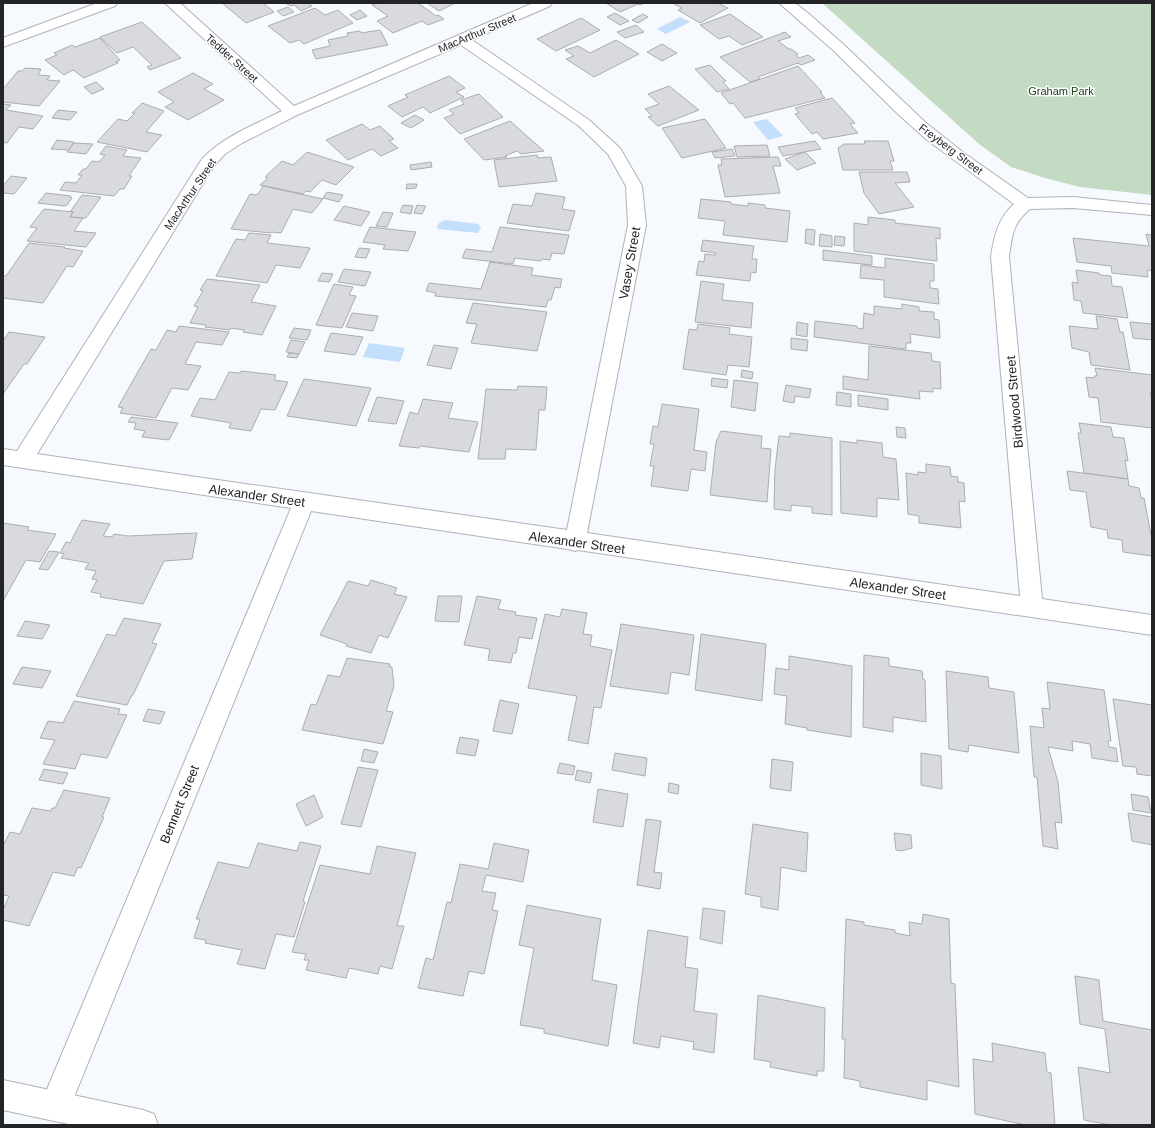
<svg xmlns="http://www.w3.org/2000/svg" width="1155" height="1128" font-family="Arial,sans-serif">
	<rect width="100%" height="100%" fill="#f6f9fe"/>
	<polygon fill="#c2dbc2" points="822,3 1152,3 1152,195 1080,187 1045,178 1011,167 979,144"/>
	<g fill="#c4dffc">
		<polygon points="680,17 690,22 666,34 657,29"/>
		<polygon points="767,119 783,136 768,140 753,122"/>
		<polygon points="445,220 478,224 481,228 478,233 438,229 437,227 439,223"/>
		<polygon points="369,343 405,348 400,362 363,357"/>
	</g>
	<g fill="#d9d9e0" stroke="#acadb4">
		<polygon points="222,3 263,3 274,12 246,23"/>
		<polygon points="285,3 308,3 312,6 301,11 294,5 291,6"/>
		<polygon points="377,3 418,3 436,16 438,15 444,19 428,25 422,21 393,33 377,21 388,16 372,5"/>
		<polygon points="427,3 455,3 439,11"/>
		<polygon points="606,3 644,3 640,5 638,4 620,12"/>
		<polygon points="675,3 718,3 728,8 700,23 678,10 682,8 674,4"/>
		<polygon points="288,7 294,12 283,16 277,11"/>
		<polygon points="315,8 325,15 338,10 353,23 304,44 299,40 290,43 268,26"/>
		<polygon points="360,10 367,16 357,20 350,15"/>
		<polygon points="615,13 629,21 620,25 607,17"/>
		<polygon points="643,14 648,17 638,23 632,20"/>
		<polygon points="730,14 763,37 742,45 729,36 719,39 700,25"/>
		<polygon points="581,18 600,30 556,51 537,39"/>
		<polygon points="142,22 181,58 150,70 147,67 152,65 133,47 117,53 100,37"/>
		<polygon points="636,25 644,32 625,38 617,32"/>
		<polygon points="380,30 388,45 316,59 312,50 330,46 328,40 348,36 347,33 360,31 361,33"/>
		<polygon points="785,32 791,37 778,41 789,49 791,49 798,54 796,55 799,58 808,55 815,60 801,65 798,63 758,77 760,79 750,82 720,57"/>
		<polygon points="100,38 120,60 116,62 118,63 84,78 73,70 64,75 45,60 57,55 54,53 72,45 75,47"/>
		<polygon points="616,40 639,54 594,77 566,59 574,56 565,50 578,46 590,53"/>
		<polygon points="662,44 677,53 662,61 647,52"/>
		<polygon points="710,65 726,81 723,82 729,89 717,92 695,69"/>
		<polygon points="798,66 822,92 820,92 825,98 745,118 733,103 730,104 721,93"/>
		<polygon points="25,68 41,69 38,75 50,76 47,80 60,81 39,106 3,102 3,89 18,71 22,71"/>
		<polygon points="193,73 213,84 204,89 224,100 188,120 165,107 174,102 158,92"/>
		<polygon points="449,76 465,88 456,92 464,97 430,113 423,107 402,117 388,106 408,97 405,95"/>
		<polygon points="96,82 104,89 92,94 84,87"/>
		<polygon points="669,86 699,110 658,126 648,117 652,116 645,109 659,104 648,94"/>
		<polygon points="479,94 503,117 460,134 444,118 454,114 449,110 464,104 461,100"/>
		<polygon points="832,98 855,123 850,124 858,133 823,139 817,132 812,134 795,114 799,113 795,108"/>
		<polygon points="142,103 164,111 146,132 162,135 147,152 97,142 118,119 127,121 135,113 132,113"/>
		<polygon points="3,104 11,105 6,110 43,116 33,129 19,127 7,143 3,143"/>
		<polygon points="58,110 77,112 70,120 52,118"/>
		<polygon points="415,115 424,120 411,128 401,123"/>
		<polygon points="705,119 726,148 682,158 662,128"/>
		<polygon points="510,121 544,151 521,154 517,151 505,156 507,157 484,160 464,139"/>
		<polygon points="362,124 370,130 380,126 394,139 389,141 398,148 381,156 372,149 348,160 326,140"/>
		<polygon points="57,140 74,142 69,150 51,149"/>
		<polygon points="815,141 821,149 783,156 778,147"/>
		<polygon points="864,141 888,141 894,161 890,161 893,170 843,170 838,148 844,144 865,144"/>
		<polygon points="74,143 93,144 86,154 67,152"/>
		<polygon points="767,145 770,156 737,157 734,146"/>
		<polygon points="106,146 127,150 123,156 141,158 129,176 132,176 124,189 120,189 114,196 60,190 65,182 76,183 82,175 78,175 83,169 86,169 92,161 99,162 105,155 100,154"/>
		<polygon points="732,149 735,156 715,158 712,152"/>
		<polygon points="307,152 354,167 336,185 322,180 310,192 306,191 303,194 260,185 268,178 265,177 282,161 293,165"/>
		<polygon points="805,152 816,163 797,170 785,159"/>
		<polygon points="537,155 538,158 551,157 557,181 499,187 494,160"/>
		<polygon points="778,157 781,166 773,166 780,193 725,197 718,165 722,165 721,159"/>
		<polygon points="431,162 432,167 411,170 410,165"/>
		<polygon points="859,172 907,172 910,182 895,183 914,207 879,214 864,193"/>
		<polygon points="11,176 27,178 14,194 3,193 3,186"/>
		<polygon points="407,184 417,184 416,188 406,189"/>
		<polygon points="263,186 323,199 312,213 293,209 281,233 271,232 271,233 231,229 250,194 256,195 259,193"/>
		<polygon points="327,192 343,195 339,202 323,198"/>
		<polygon points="46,193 71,196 70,197 72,198 67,205 64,206 38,203"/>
		<polygon points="536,193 565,197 562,209 575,211 569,231 507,223 513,204 532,206"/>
		<polygon points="82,195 101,197 86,218 70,217 73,212 70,212"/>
		<polygon points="701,199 731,202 731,204 748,206 748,203 765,205 765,208 790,211 787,242 723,235 725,221 698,218"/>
		<polygon points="403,205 413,206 411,214 400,212"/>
		<polygon points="417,205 426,206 422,214 414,213"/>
		<polygon points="344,206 370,212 361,226 334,220"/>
		<polygon points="44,209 73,212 70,217 83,218 74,231 96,233 86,247 27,241 37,228 30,227"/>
		<polygon points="383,212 393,213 387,227 376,226"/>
		<polygon points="868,217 895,220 895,223 940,228 940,239 936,238 937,261 854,251 854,223 868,225"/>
		<polygon points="370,227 416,232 408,251 383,249 385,245 363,242"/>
		<polygon points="500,227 569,235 564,254 552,253 550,260 542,259 541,261 515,258 513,264 462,258 466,249 492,252"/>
		<polygon points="806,229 815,230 814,245 805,243"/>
		<polygon points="249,233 271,235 267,243 310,248 300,268 276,265 267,283 216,276 236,239 245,240"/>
		<polygon points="820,234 832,236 832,247 819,246"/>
		<polygon points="1146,234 1152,235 1152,271 1147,270 1148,277 1112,273 1111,266 1077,262 1073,238 1149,246"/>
		<polygon points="835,236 845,237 844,246 834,245"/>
		<polygon points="703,240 754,246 752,259 757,259 756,273 751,272 750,281 696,275 699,261 704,262 705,254 715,255 716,253 701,251"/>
		<polygon points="29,243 65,247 64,248 83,251 73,267 67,266 43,303 3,298 3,276 6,276"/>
		<polygon points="359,248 370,249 366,258 355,257"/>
		<polygon points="823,250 872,256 872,265 823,260"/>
		<polygon points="885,258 934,264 934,281 930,281 930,288 938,289 939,304 884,297 884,280 860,278 861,265 885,268"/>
		<polygon points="490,262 533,268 531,275 562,279 560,288 555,287 551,300 548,300 546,307 435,296 436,293 426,291 429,283 481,289"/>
		<polygon points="344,269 371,272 365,286 338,282"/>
		<polygon points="1076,270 1099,273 1100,275 1111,276 1112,286 1122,287 1128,318 1083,313 1081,301 1074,300 1072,282 1078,283"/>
		<polygon points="322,273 333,274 329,282 318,281"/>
		<polygon points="207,279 260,285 251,302 276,306 262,335 243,332 244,330 231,328 230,330 205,327 206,325 190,323 198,307 194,306 203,291 200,290"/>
		<polygon points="701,281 724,284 722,300 753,303 751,328 695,322"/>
		<polygon points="334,284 353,287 349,295 356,296 342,328 316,325"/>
		<polygon points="473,303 547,312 537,351 471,343 477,324 466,323"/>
		<polygon points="902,304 919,307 919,311 934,312 934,319 939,320 940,338 910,334 911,343 906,343 906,349 814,337 815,321 857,326 857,328 863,329 864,313 874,315 874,306 902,309"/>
		<polygon points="352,313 378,316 373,331 346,327"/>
		<polygon points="1096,316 1117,319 1120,332 1123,332 1130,370 1091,365 1089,352 1072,348 1069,326 1098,329"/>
		<polygon points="797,322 808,324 807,337 796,335"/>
		<polygon points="1130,322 1152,324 1152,340 1133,338"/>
		<polygon points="698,324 730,328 729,334 752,337 749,367 728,365 726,375 683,369 689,329 697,330"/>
		<polygon points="179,326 229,332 222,345 196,342 185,364 201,366 188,390 172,388 156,418 120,413 123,408 118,407 151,349 156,350 167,330 176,332"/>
		<polygon points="294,328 311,330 307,340 289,338"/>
		<polygon points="9,332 45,337 27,364 24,364 3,394 3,341"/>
		<polygon points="331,333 363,337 355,355 324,351"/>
		<polygon points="791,338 808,340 807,351 791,349"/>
		<polygon points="291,340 305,342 299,354 286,352"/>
		<polygon points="434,345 458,348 451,369 427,365"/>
		<polygon points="869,346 931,353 932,361 940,362 941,389 933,388 933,392 919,391 920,399 843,389 843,376 868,380"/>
		<polygon points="289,353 299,354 297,358 287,357"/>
		<polygon points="1095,368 1152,375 1152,392 1150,392 1152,401 1152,428 1101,422 1098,398 1089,397 1086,377 1094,378 1094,376 1097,376"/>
		<polygon points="742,370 753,372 752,379 741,377"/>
		<polygon points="241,371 276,375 274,380 288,382 275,410 261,409 251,431 229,428 231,423 191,416 200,398 215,400 229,372 240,373"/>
		<polygon points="712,378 728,380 727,388 711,386"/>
		<polygon points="304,379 371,388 356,426 287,416"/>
		<polygon points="734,380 758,383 755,411 731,407"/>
		<polygon points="786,385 811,389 809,398 795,396 794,403 783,401"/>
		<polygon points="518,386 547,387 545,410 539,410 536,450 506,449 505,459 478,459 486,389 517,390"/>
		<polygon points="837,392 851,394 851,407 836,405"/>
		<polygon points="858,395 888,399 888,410 858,406"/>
		<polygon points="377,397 404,401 396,424 368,421"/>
		<polygon points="423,399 453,403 448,418 478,422 469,452 420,446 419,448 399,446 410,412 418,414"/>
		<polygon points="662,404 699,409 694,450 707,452 705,471 691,469 688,491 651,486 654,466 650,466 654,444 650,444 653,426 658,427"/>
		<polygon points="131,417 178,423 169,440 142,437 145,431 134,429 136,423 128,422"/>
		<polygon points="1079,423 1111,427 1113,437 1124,438 1128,461 1125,460 1128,479 1084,473 1078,433 1081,433"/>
		<polygon points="896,427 905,428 906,438 897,437"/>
		<polygon points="721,431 762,436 761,448 771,449 767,502 710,495 716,442"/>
		<polygon points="790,433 832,438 832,515 812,513 812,507 791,505 791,511 774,509 775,469 779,436 790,437"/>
		<polygon points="857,440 882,443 883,457 896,459 899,500 877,498 877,517 841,513 840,441 857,443"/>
		<polygon points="926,464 950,467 951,476 958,477 958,482 964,483 965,502 959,501 961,528 919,523 919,516 908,514 906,473 918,475 918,472 926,473"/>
		<polygon points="1067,471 1128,479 1129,486 1139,488 1141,498 1144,498 1152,540 1152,556 1123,552 1122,540 1108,538 1107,530 1091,527 1086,492 1070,490"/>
		<polygon points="82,520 110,524 103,536 112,537 114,534 128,536 197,533 192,559 164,561 143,604 100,597 101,594 91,592 97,580 92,579 96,571 85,569 89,563 61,558 64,554 60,553 66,542 70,543"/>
		<polygon points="3,523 29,527 27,530 56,534 40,562 26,560 3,601"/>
		<polygon points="49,551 59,552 48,570 39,569"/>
		<polygon points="371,580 397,588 394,594 407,597 388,638 379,635 371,653 346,646 347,644 320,635 348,581 368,586"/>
		<polygon points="438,596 462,596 459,622 435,621"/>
		<polygon points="477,596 501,600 498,609 516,612 515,615 537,618 532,639 519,637 516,653 513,653 511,663 488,660 490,649 464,645"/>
		<polygon points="562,609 587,613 583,634 592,635 590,646 612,650 601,708 594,707 588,744 568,740 577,696 528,688 545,614 560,617"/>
		<polygon points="124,618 161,624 152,643 157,644 133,695 132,695 127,705 76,696 107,634 115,636"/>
		<polygon points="25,621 50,625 42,639 17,636"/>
		<polygon points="621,624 694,635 689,675 671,672 668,694 610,686"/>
		<polygon points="701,634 766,644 762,701 695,690"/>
		<polygon points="864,655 889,658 889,666 922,671 923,679 925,680 926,722 893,717 893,732 863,727"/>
		<polygon points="789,656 852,666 851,737 807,730 807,728 785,724 787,696 774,694 776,668 789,670"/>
		<polygon points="347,658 390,664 389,667 392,667 394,686 386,711 393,712 383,744 302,730 311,704 316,705 328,675 340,677"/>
		<polygon points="22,667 51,671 42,688 13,684"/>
		<polygon points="946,671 988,677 989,688 1014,692 1019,753 969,745 968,752 949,749"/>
		<polygon points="1047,682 1104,690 1111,741 1108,741 1109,747 1116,748 1118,762 1092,758 1090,744 1072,741 1073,751 1048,747 1058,782 1062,823 1055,822 1058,849 1043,846 1037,777 1034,777 1030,726 1044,728 1042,708 1050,709"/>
		<polygon points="1113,699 1152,705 1152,776 1137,774 1136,767 1123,766"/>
		<polygon points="500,700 519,704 512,734 493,731"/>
		<polygon points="74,701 120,709 118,714 127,715 107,758 81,754 75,769 43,764 55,740 40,738 48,721 63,723"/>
		<polygon points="148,709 165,712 160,724 143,721"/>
		<polygon points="460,737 479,740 475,756 456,753"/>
		<polygon points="364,749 378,752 374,763 361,761"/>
		<polygon points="615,753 647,758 645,776 612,770"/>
		<polygon points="921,753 941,756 942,789 921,785"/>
		<polygon points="772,759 793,762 791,791 770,788"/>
		<polygon points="560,763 575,766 573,775 557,773"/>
		<polygon points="358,767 378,770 361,827 341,824"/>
		<polygon points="44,769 68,773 63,784 39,780"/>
		<polygon points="577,770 592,773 590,783 575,780"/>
		<polygon points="669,783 679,785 678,794 668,792"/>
		<polygon points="598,789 628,794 623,827 593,822"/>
		<polygon points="64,790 110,798 102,817 104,817 81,868 78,867 74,876 53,872 29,926 3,920 3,910 9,896 3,895 3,846 10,832 20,834 32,808 51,811 52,808 55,808"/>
		<polygon points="1131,794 1148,797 1151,813 1133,810"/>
		<polygon points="314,795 323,817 306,826 296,804"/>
		<polygon points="1128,813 1152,817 1152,845 1132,841"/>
		<polygon points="646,819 661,821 654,872 662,873 660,889 637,885"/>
		<polygon points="753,824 808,833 806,872 781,867 778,910 761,907 761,897 745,894"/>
		<polygon points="894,833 911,835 912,848 901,851 896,850"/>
		<polygon points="300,842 321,846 303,901 305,902 294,937 276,934 265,969 237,964 242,950 205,943 206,940 194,938 200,919 196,919 218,862 249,868 258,843 297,851"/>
		<polygon points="494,843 529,850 523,882 486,875 482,891 496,893 492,910 498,911 484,974 469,971 463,996 418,988 426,958 433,960 447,902 451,903 460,864 488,869"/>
		<polygon points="377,846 416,853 397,926 404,926 392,969 380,966 378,974 349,968 346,978 306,970 309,960 304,960 306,954 292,952 320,865 370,874"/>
		<polygon points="527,905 601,919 592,980 617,985 608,1046 544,1033 544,1029 520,1025 534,948 519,945"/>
		<polygon points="703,908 725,911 722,944 700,939"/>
		<polygon points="923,914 949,919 951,983 955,984 959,1087 927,1080 927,1100 860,1087 860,1081 844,1078 845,1039 842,1039 846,919 864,922 864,925 895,930 895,933 910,936 909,922 922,924"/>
		<polygon points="648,930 688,937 685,967 698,969 694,1011 717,1014 714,1053 693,1049 694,1042 661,1036 659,1048 633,1043"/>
		<polygon points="1075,976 1099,980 1103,1021 1152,1030 1152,1125 1110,1125 1084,1120 1078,1067 1110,1073 1105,1029 1080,1024"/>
		<polygon points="758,995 825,1008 824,1071 817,1071 817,1076 770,1067 771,1062 754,1059"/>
		<polygon points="992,1043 1045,1053 1047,1072 1051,1073 1055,1125 1021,1125 1021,1124 975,1114 973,1059 993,1062"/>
	</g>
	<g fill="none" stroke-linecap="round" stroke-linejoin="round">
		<defs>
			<g id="minor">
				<polygon points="97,3 117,3 115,6 3,47 3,38"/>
				<path d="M165 3H180L294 106 533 3H552L550 6 472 40 589 120 620 148 642 186 646 225 587 533 1020 596 991 257C994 237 998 218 1014 204L927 140 898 114 833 50 779 3H795L809 14 843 44 926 123 964 153 1028 198 1073 197 1152 205V215L1073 208 1030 209C1012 224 1012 236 1009 257L1042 599 1152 615V635L578 550 575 551 568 549 311 511 66 1117 55 1121 44 1117 40 1106 291 508 3 465V449L17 451 202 159C224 136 254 125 282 111ZM461 45 579 126 608 154 626 186 628 225 567 530 37 454 207 177 214 166 225 154 242 143 297 115Z"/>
			</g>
			<polygon id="tertiary" points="3,1080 143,1110 154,1114 158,1125 73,1125 3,1110"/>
		</defs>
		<use href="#minor" stroke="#afb2b9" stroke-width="2"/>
		<use href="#tertiary" stroke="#afb2b9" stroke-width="2"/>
		<use href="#minor" fill="#fff" fill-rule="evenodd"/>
		<use href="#tertiary" fill="#fff" fill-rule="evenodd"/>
	</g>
	<g text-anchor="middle" stroke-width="3" stroke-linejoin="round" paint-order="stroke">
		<g font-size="11" fill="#232426" stroke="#fff">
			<text transform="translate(477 33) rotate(-23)" y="4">MacArthur Street</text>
			<text transform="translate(232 58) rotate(42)" y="4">Tedder Street</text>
			<text transform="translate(951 149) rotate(37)" y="4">Freyberg Street</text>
			<text transform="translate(190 194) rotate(-56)" y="4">MacArthur Street</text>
		</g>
		<g font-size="11" fill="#18411a" stroke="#fff">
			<text x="1061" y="95">Graham Park</text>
		</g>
		<g font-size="13" fill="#232426" stroke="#fff">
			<text transform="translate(629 263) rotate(-80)" y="5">Vasey Street</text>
			<text transform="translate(1014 402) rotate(-95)" y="5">Birdwood Street</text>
			<text transform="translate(257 495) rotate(8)" y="5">Alexander Street</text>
			<text transform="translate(577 542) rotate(8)" y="5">Alexander Street</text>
			<text transform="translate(898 588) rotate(8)" y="5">Alexander Street</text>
			<text transform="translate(179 804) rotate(-68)" y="5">Bennett Street</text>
		</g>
	</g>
	<rect width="1155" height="1128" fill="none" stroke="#232426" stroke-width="8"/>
</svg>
